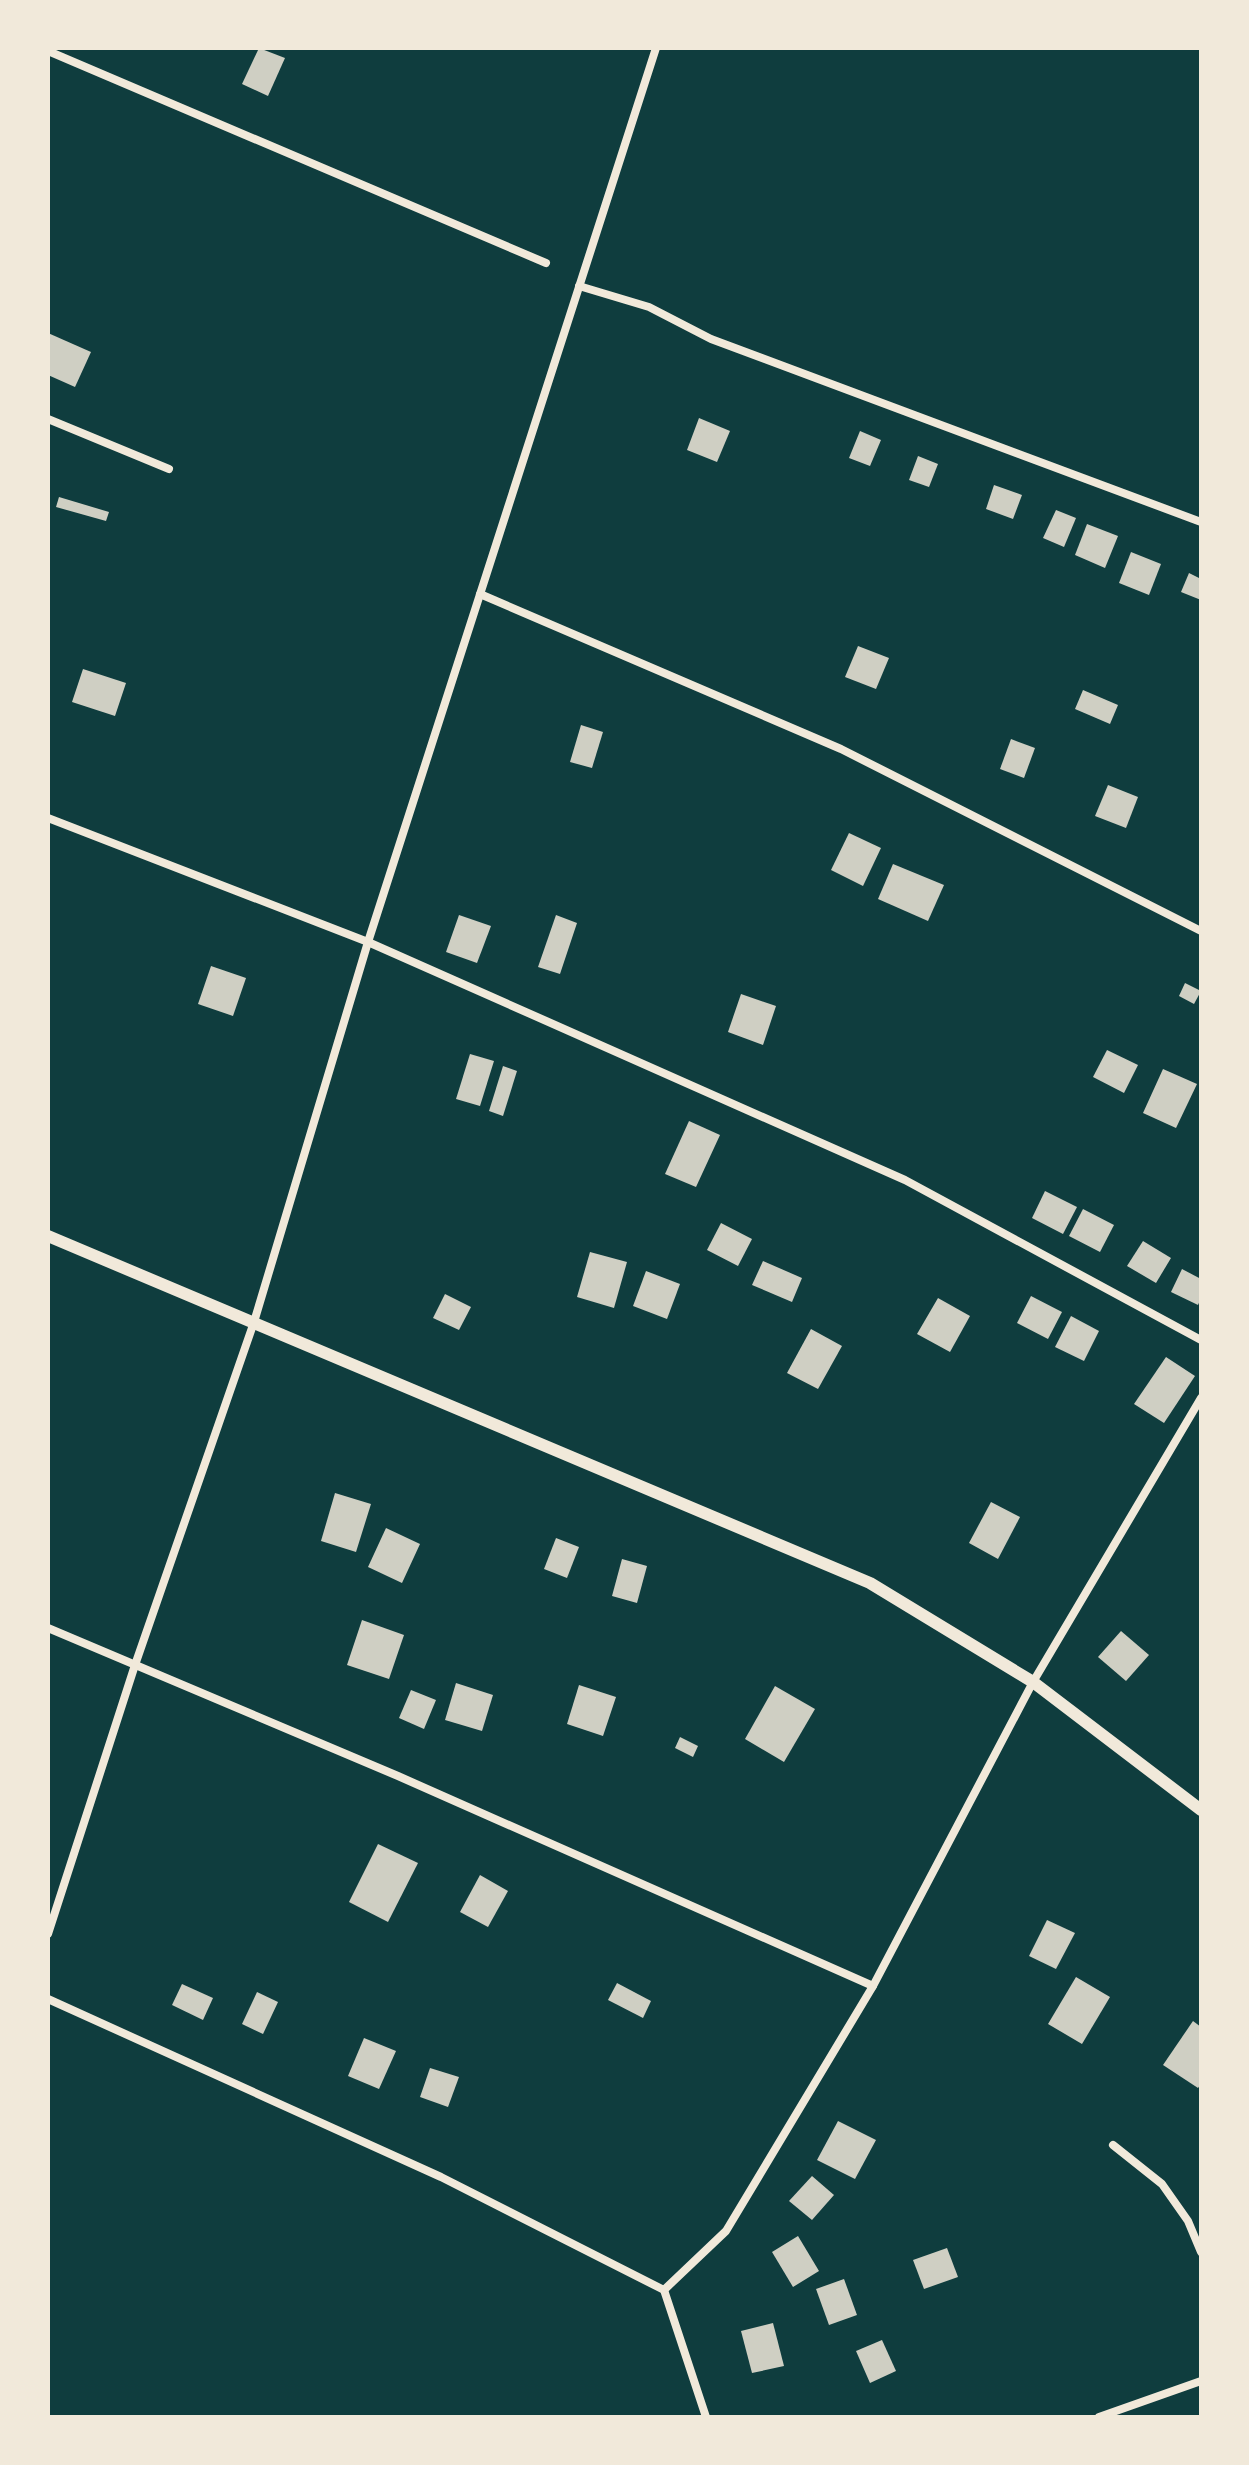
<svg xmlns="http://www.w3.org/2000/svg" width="1249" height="2465" font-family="Roboto,sans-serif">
	<rect width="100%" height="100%" fill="#0f3d3e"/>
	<g fill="#cfcfc3">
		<polygon points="259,48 285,58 268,96 242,84"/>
		<polygon points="48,333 91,352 75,387 48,375"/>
		<polygon points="699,418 730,431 717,462 687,450"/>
		<polygon points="860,431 881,440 870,466 849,458"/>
		<polygon points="918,456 938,464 929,487 909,480"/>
		<polygon points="994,485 1022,495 1013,519 986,509"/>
		<polygon points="59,497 109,512 106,521 56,507"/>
		<polygon points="1056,510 1076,518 1064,547 1043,538"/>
		<polygon points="1087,524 1118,536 1105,568 1075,555"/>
		<polygon points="1131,552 1161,564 1149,595 1119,583"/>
		<polygon points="1189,573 1201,579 1201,600 1181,592"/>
		<polygon points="858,646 889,658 876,689 845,677"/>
		<polygon points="83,669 126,683 115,716 72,702"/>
		<polygon points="1083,690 1118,705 1110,724 1075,709"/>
		<polygon points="581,725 603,732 592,768 570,762"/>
		<polygon points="1011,739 1035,748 1024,778 1000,769"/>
		<polygon points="1108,785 1138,797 1126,828 1095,816"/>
		<polygon points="849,833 881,848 863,886 831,870"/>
		<polygon points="893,864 944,885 928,921 878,899"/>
		<polygon points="459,915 491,926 477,963 446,952"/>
		<polygon points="556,915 577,923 560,974 538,967"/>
		<polygon points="211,966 246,978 233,1016 198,1004"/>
		<polygon points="1185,983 1201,991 1194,1004 1179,996"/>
		<polygon points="741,994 776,1006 763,1045 728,1032"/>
		<polygon points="1107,1050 1138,1065 1124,1093 1093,1077"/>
		<polygon points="470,1054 494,1061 480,1106 456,1099"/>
		<polygon points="503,1066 517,1071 503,1116 489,1111"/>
		<polygon points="1163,1069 1197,1084 1176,1128 1143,1113"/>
		<polygon points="689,1121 720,1135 696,1187 665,1174"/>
		<polygon points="1045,1191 1077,1207 1063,1234 1032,1218"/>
		<polygon points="1083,1209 1114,1225 1100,1252 1069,1236"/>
		<polygon points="721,1223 752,1239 738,1266 707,1250"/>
		<polygon points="1143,1241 1171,1258 1156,1283 1127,1266"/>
		<polygon points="590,1252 627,1262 614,1308 577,1297"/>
		<polygon points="763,1261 802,1278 792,1302 752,1285"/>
		<polygon points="1182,1269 1201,1279 1201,1298 1198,1305 1171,1292"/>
		<polygon points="646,1271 680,1284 667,1319 633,1306"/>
		<polygon points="445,1294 471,1307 459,1330 433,1318"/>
		<polygon points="1031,1296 1062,1312 1048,1339 1017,1323"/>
		<polygon points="938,1298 970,1316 950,1352 917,1334"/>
		<polygon points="1071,1316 1099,1331 1084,1361 1055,1347"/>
		<polygon points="811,1329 842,1346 818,1389 787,1373"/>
		<polygon points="1166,1357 1195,1376 1164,1423 1134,1404"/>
		<polygon points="335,1493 371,1504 356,1552 321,1541"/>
		<polygon points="991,1502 1020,1517 998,1559 969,1543"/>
		<polygon points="386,1528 420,1544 402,1583 368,1567"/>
		<polygon points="556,1538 579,1547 567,1578 544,1569"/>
		<polygon points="622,1559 647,1566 637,1603 612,1596"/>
		<polygon points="362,1620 404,1635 389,1679 347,1665"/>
		<polygon points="1121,1631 1149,1655 1126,1681 1098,1657"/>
		<polygon points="456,1683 493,1695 482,1731 445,1720"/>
		<polygon points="579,1685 616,1697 603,1736 567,1724"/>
		<polygon points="775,1686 815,1709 784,1762 745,1739"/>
		<polygon points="411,1690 436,1700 424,1729 399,1718"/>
		<polygon points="680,1737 698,1746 693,1757 675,1748"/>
		<polygon points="378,1844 418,1863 388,1922 349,1902"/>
		<polygon points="480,1875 508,1891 488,1927 460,1912"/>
		<polygon points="1047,1920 1075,1933 1056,1969 1029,1956"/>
		<polygon points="1076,1977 1110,1997 1082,2044 1048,2024"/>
		<polygon points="617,1983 651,2001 643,2018 608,2000"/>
		<polygon points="182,1984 213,1998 203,2020 172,2005"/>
		<polygon points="257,1992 278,2002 263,2034 242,2024"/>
		<polygon points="1193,2021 1201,2027 1201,2084 1198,2088 1163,2065"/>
		<polygon points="364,2038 396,2051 379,2089 348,2076"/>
		<polygon points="430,2068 459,2077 448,2107 420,2097"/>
		<polygon points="838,2121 876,2140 855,2179 817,2160"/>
		<polygon points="812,2176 834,2195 812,2220 789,2201"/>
		<polygon points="798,2236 819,2271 793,2287 772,2252"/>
		<polygon points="947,2248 958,2277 924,2289 913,2260"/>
		<polygon points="844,2279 857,2315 829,2325 816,2289"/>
		<polygon points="773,2323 784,2366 752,2373 741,2331"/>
		<polygon points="882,2340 896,2371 870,2383 856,2351"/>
	</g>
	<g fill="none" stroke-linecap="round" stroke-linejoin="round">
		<g stroke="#f1e9da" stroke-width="8">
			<polyline points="48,51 546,263"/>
			<polyline points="579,286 649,307 711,339 1201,522"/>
			<polyline points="48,419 169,469"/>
			<polyline points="480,594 841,749 1201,931"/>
			<polyline points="48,818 368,942 905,1180 1201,1340"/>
			<polyline points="48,1628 398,1776 873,1986"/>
			<polyline points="48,1934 135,1665 254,1322 368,942 656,48"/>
			<polyline points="48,1999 441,2177 664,2290 706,2417"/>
			<polyline points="1113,2145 1162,2184 1188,2221 1201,2252"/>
			<polyline points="664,2290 726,2231 873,1986 1033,1682 1201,1398"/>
			<polyline points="1099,2417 1201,2381"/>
		</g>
		<polyline stroke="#f1e9da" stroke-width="12" points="48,1236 870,1583 1033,1682 1201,1810"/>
	</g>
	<rect width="1249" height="2465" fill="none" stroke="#f1e9da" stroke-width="100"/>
</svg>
